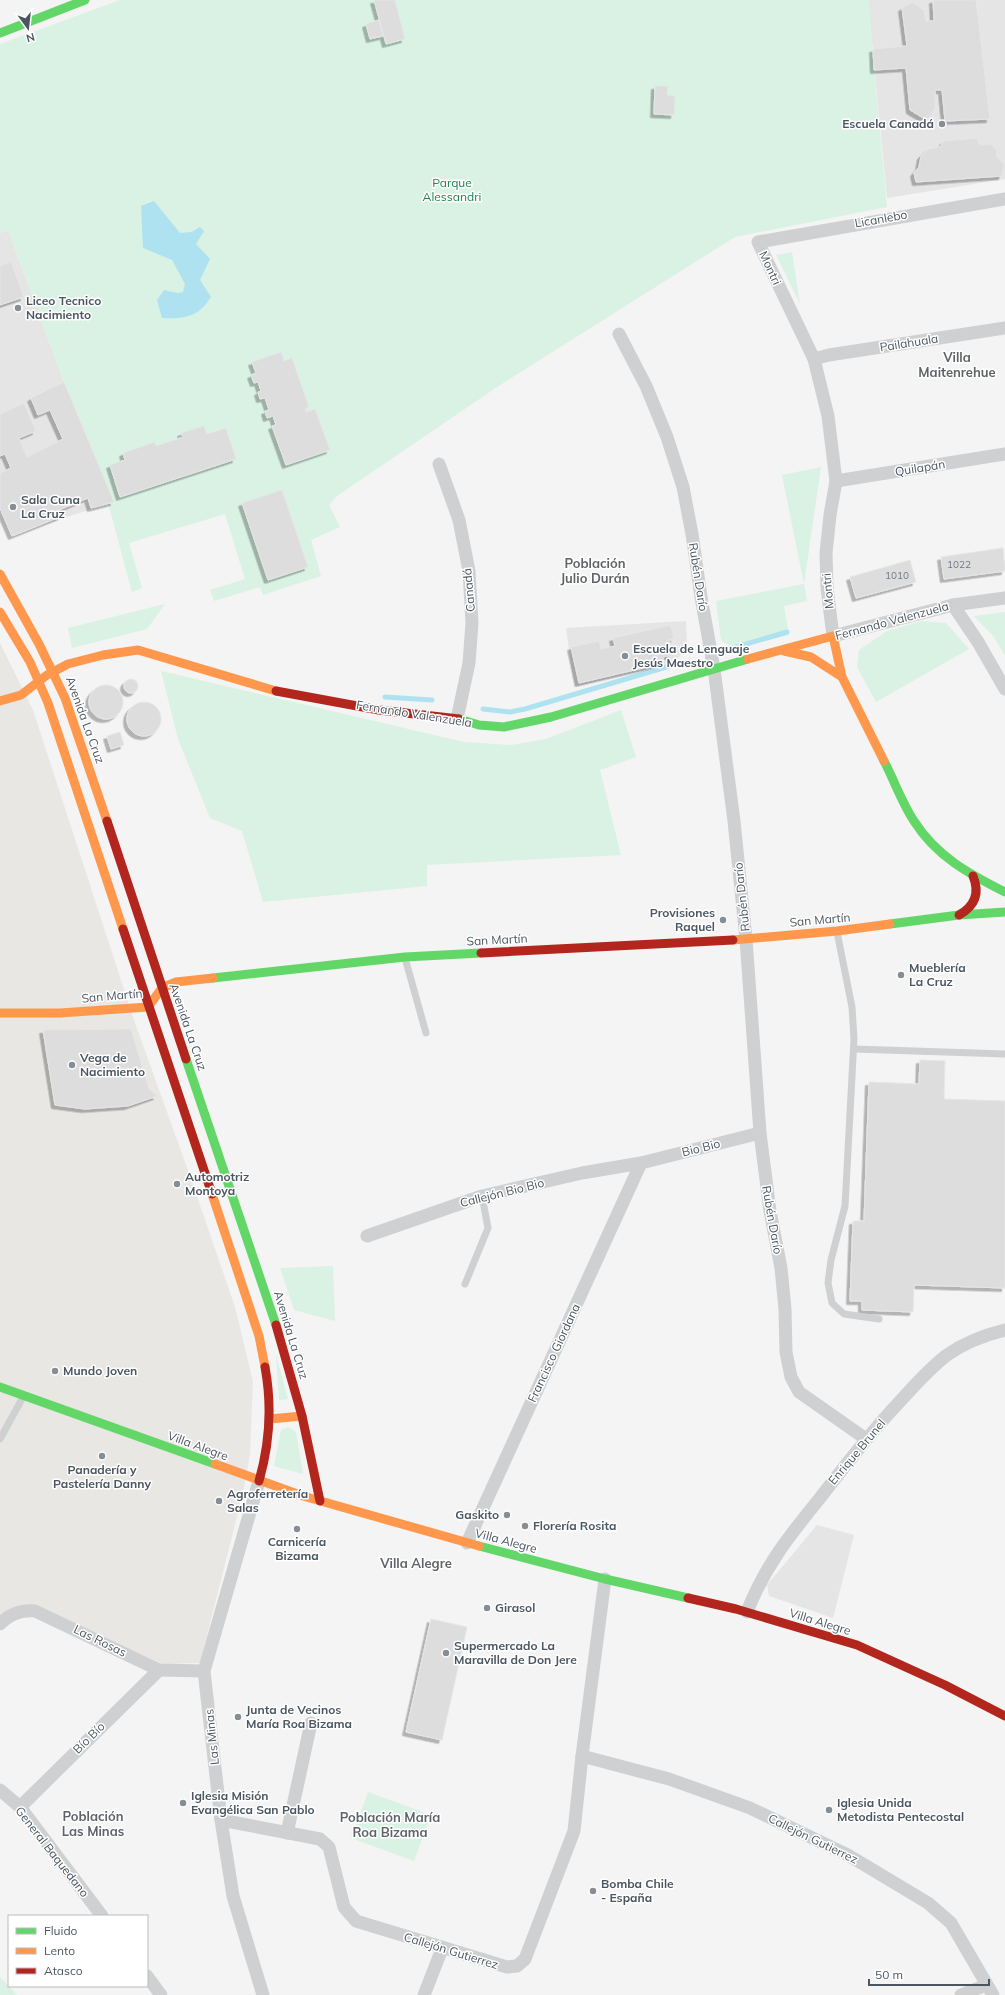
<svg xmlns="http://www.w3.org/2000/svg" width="1005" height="1995" font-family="Mulish,sans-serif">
	<defs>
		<filter id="shadow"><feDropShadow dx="-3.5" dy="3.5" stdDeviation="0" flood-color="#0004"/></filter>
	</defs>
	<rect width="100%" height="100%" fill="#f4f4f4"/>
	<polygon fill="#e8e7e3" points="0,643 33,710 134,1020 190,1176 235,1307 253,1382 250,1454 243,1493 200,1663 162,1664 42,1609 0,1620"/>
	<g fill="#e6e5e6">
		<polygon points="868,0 1005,0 1005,179 887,198"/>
		<polygon points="8,230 64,382 114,502 38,526 11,469 0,473 0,233"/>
		<polygon points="686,621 687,644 684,652 677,659 667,665 574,687 566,628"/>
		<polygon points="817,1525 854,1535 833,1618 769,1596 767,1585"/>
	</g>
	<g fill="#d9f2e3">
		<polygon points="120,0 868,0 887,207 735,237 500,385 337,496 329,505 340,527 311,540 321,576 263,595 260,587 214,601 210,590 245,579 225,514 129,543 142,588 132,592 108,503 114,502 64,382 8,230 0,233 0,44"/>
		<polygon points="792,252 800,304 776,255"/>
		<polygon points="821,467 804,584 807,601 784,606 789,635 734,649 721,640 716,601 804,584 782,475"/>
		<polygon points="165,604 147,629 72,648 68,628"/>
		<polygon points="1005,612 1005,656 994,637 974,616"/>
		<polygon points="922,621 946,623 969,649 876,702 857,667 859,650 887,631"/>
		<polygon points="161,671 464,742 511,745 546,739 621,710 636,757 600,770 621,855 427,865 427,886 263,902 242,831 210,818 178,739"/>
		<polygon points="333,1266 335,1321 294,1310 280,1268"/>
		<polygon points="276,1355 288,1399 279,1400"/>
		<polygon points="288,1427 296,1432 303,1474 274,1466 281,1430"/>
		<polygon points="368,1792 431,1815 414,1861 351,1838"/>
		<polygon points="0,1977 17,1995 0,1995"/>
	</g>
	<path fill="#aee2f0" d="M154 201 180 233 192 232 200 227 204 231 196 244 210 259 200 280 211 297C198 317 186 319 162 318L157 300 164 290 177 293 183 292 185 284 172 260 143 248 141 206Z"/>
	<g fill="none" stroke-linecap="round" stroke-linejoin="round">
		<g stroke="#aee2f0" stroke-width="5">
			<polyline points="736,647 787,632"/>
			<polyline points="385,697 432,700"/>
			<polyline points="483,709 510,712 525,709 673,665"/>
		</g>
	</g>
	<g fill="#ddddde" stroke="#e5e6e7" filter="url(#shadow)">
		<polygon points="374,0 395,0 405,39 386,44"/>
		<polygon points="933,0 976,0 990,119 945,121 942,90 935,90 935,109 925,119 910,110 906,68 874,70 873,49 907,46 902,8 912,2 924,10 926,21 934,21"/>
		<polygon points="379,20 383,36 370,39 366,24"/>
		<polygon points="655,86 668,86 667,95 675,96 674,115 654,114"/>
		<polygon points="976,138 980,145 990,144 996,149 997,157 1004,164 1002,176 916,182 914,173 919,167 921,156 928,149 940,147 944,141"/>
		<polygon points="11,262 24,297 0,305 0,266"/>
		<polygon points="281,352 284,361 292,358 309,407 305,409 306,412 315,409 330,450 286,465 272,426 276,425 273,416 267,418 265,411 269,410 265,398 260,399 258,392 261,391 258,382 254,383 251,375 256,373 252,362"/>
		<polygon points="64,382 114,502 91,508 88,498 59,510 62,516 12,536 0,508 0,473 11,468 5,454 0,456 0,414 24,403 36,431 19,438 27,457 63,439 50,410 38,415 31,398"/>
		<polygon points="204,426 207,434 226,428 236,459 120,497 110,465 125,460 123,453 155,442 156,446 183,437 181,433"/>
		<polygon points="282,490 308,567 268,580 242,503"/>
		<polygon points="1003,548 1005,571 944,579 941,557"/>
		<polygon points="910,560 916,582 856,598 850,577"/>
		<polygon points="671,625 674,639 669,640 672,655 663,657 664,663 579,683 571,647 599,641 601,649 615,646 613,638"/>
		<circle cx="131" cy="686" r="7"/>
		<circle cx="106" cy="702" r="17"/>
		<circle cx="144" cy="719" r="17"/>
		<polygon points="120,732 124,745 111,749 107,736"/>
		<polygon points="131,1029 149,1089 157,1096 128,1106 85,1109 55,1105 43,1030"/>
		<polygon points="920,1060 945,1061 944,1099 1005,1101 1005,1288 914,1285 913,1312 862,1310 862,1301 850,1301 853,1221 864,1221 869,1082 919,1084"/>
		<polygon points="431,1619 467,1627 442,1740 406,1732"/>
	</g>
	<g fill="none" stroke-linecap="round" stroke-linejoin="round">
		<g stroke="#ced0d2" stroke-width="7">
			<polyline points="837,932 852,1007 854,1039 845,1206 831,1260 828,1283 832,1303 844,1314 879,1319"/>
			<polyline points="405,958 426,1033"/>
			<polyline points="854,1049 1005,1054"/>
			<polyline points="465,1284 488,1228 482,1196"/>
			<polyline points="0,1439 23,1397"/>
		</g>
		<g stroke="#ced0d2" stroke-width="13">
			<polyline points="1005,199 758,242 814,359 828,416 836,481 830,515 826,553 827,588 833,636 953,605 1005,598"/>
			<polyline points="619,334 646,386 667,437 683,487 692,534 701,597 714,669 734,821 746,939 760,1133 770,1211 781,1268 785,1309 786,1352 791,1377 799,1392 866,1439"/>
			<polyline points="814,359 829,355 1005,328"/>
			<polyline points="439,464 459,520 469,571 472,623 469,663 457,719"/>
			<polyline points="836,481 1005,454"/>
			<polyline points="953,605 978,642 1005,689"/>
			<polyline points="367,1236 482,1196 582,1173 641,1163 760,1133"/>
			<polyline points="259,1481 204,1671 221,1820 233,1896 263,1995"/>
			<polyline points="467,1543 641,1163"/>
			<path d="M747 1612C765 1566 789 1536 820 1498 843 1468 866 1439 891 1411 909 1392 926 1371 947 1355 964 1343 984 1335 1005 1330"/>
			<path d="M0 1624C10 1614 20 1610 35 1611L159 1670 204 1671"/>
			<polyline points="582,1756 669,1779 750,1808 848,1855 928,1903 951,1923 993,1995"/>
			<polyline points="0,1790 20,1807 102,1916"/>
			<polyline points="20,1807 159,1670"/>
			<polyline points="221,1820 320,1839 329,1847 344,1907 356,1921 507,1967 517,1966 525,1959 574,1831 582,1756 605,1579"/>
			<polyline points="287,1833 311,1723"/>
			<polyline points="147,1976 161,1995"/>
			<polyline points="424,1995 442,1949"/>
			<polyline points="961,1995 986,1985"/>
		</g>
		<g stroke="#63d668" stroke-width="9">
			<polyline points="0,33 85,0"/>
			<polyline points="459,719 479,725 504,727 551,717 748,659"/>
			<path d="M884 761C894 780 902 803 914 821 936 856 969 874 1005 892"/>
			<polyline points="890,924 959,915 1005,912"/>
			<polyline points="213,978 405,957 481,953"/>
			<polyline points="186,1059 276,1325"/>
			<polyline points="0,1387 215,1464"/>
			<polyline points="479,1546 605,1579 688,1598"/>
		</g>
		<g stroke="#ff974d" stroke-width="9">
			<polyline points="0,574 39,644 65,698 107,821"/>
			<polyline points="0,612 30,662 48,703 123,929"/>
			<polyline points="784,651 811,657 842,677"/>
			<polyline points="748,659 833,636 842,677 884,761"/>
			<polyline points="0,701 21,695 47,675 68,664 103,655 138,650 276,691"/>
			<polyline points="733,940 837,931 890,924"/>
			<polyline points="0,1013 60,1013 148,1007 162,988 176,982 213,978"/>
			<polyline points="212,1194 259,1336 265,1367"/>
			<polyline points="270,1419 302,1416"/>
			<polyline points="215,1464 303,1496 479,1546"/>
		</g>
		<g stroke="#b3261e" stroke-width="9">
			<polyline points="276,691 379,710 459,719"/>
			<polyline points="107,821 186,1059"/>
			<path d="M959 915C975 906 980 893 973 876"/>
			<polyline points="123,929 212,1194"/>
			<polyline points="481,953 733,940"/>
			<polyline points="276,1325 302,1416 320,1501"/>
			<path d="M259 1481C270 1443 272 1405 265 1367"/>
			<polyline points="688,1598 736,1609 857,1645 945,1685 1005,1716"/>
		</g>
	</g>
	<g fill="#868d94" stroke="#fff" stroke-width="1.5">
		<circle cx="942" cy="124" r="4"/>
		<circle cx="18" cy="308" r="4"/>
		<circle cx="13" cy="507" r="4"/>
		<circle cx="625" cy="656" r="4"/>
		<circle cx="723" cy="920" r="4"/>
		<circle cx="901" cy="975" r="4"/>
		<circle cx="72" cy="1065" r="4"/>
		<circle cx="177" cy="1184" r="4"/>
		<circle cx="55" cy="1371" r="4"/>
		<circle cx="102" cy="1456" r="4"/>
		<circle cx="219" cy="1501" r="4"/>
		<circle cx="507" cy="1515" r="4"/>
		<circle cx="525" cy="1526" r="4"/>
		<circle cx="297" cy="1529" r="4"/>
		<circle cx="487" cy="1608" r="4"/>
		<circle cx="446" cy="1653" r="4"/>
		<circle cx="238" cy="1717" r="4"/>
		<circle cx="183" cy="1803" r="4"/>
		<circle cx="829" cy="1810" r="4"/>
		<circle cx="593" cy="1891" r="4"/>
	</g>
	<g text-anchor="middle" stroke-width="3" stroke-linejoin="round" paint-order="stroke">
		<g font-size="10" fill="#707881">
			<text x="959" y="568">1022</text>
			<text x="897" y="579">1010</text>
		</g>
		<g font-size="12" font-weight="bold" fill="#4a5661" stroke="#fff" text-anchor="start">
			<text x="934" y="128" text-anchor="end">Escuela Canadá</text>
			<text x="26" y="305">Liceo Tecnico<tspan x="26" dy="14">Nacimiento</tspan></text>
			<text x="21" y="504">Sala Cuna<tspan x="21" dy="14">La Cruz</tspan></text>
			<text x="633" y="653">Escuela de Lenguaje<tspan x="633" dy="14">Jesús Maestro</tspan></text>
			<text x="715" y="917" text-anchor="end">Provisiones<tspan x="715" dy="14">Raquel</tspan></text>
			<text x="909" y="972">Mueblería<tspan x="909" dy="14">La Cruz</tspan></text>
			<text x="80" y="1062">Vega de<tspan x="80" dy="14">Nacimiento</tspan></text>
			<text x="185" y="1181">Automotriz<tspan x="185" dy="14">Montoya</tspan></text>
			<text x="63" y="1375">Mundo Joven</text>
			<text x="102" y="1474" text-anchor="middle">Panadería y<tspan x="102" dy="14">Pastelería Danny</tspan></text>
			<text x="227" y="1498">Agroferretería<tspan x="227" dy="14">Salas</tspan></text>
			<text x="499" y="1519" text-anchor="end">Gaskito</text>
			<text x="533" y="1530">Florería Rosita</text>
			<text x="297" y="1546" text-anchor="middle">Carnicería<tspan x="297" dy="14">Bizama</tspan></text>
			<text x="495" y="1612">Girasol</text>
			<text x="454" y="1650">Supermercado La<tspan x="454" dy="14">Maravilla de Don Jere</tspan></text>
			<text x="246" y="1714">Junta de Vecinos<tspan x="246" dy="14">María Roa Bizama</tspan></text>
			<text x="191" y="1800">Iglesia Misión<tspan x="191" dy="14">Evangélica San Pablo</tspan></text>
			<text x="837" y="1807">Iglesia Unida<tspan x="837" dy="14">Metodista Pentecostal</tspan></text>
			<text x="601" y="1888">Bomba Chile<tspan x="601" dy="14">- España</tspan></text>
		</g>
		<g font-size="12" fill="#17864f" stroke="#fff">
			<text x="452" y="187">Parque<tspan x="452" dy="14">Alessandri</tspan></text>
		</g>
		<g font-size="12" fill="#4a5661" stroke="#fff">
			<text transform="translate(881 219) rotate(-10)" y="4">Licanlebo</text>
			<text transform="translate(770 268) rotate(65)" y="4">Montri</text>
			<text transform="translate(909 343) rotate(-9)" y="4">Pailahuala</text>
			<text transform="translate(920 468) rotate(-9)" y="4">Quilapán</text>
			<text transform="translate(698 577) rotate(81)" y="4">Rubén Darío</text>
			<text transform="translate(469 590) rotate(-95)" y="4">Canadá</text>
			<text transform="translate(828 591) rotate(-95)" y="4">Montri</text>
			<text transform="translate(892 621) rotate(-15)" y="4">Fernando Valenzuela</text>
			<text transform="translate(414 714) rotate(9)" y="4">Fernando Valenzuela</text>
			<text transform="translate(85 720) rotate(70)" y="4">Avenida La Cruz</text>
			<text transform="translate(742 897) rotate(-96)" y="4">Rubén Darío</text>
			<text transform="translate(820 920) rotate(-5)" y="4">San Martín</text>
			<text transform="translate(497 940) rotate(-3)" y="4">San Martín</text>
			<text transform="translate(112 996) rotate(-5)" y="4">San Martín</text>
			<text transform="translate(188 1027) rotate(71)" y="4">Avenida La Cruz</text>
			<text transform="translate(701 1148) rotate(-14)" y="4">Bio Bio</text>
			<text transform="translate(502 1193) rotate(-14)" y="4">Callejón Bio Bio</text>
			<text transform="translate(772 1220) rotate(80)" y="4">Rubén Darío</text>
			<text transform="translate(291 1335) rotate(73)" y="4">Avenida La Cruz</text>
			<text transform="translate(554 1353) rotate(-65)" y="4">Francisco Giordana</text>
			<text transform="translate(198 1446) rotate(20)" y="4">Villa Alegre</text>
			<text transform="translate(857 1452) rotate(-50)" y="4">Enrique Brunel</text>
			<text transform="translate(506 1541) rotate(15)" y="4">Villa Alegre</text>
			<text transform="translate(820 1622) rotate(17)" y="4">Villa Alegre</text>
			<text transform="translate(100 1641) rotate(26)" y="4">Las Rosas</text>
			<text transform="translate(212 1737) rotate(-96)" y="4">Las Minas</text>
			<text transform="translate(89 1738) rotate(-45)" y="4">Bío Bío</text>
			<text transform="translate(813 1839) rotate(26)" y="4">Callejón Gutierrez</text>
			<text transform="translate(52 1852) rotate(52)" y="4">General Baquedano</text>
			<text transform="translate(451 1951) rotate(17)" y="4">Callejón Gutierrez</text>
		</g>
		<g font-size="13" font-weight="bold" fill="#5f6368" stroke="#fff">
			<text x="957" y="362">Villa<tspan x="957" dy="15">Maitenrehue</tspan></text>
			<text x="595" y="568">Población<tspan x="595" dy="15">Julio Durán</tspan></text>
			<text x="416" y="1568">Villa Alegre</text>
			<text x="93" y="1821">Población<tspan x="93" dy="15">Las Minas</tspan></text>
			<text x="390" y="1822">Población María<tspan x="390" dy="15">Roa Bizama</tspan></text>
		</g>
	</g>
	<rect x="8" y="1915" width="140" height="72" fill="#ffffff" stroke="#b7bbc0"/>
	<rect x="16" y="1928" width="20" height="6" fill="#63d668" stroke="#b7bbc0"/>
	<text x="44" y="1935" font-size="12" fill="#4a5661">Fluido</text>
	<rect x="16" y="1948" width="20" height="6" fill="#ff974d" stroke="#b7bbc0"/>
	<text x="44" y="1955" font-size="12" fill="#4a5661">Lento</text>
	<rect x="16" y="1968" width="20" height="6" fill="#b3261e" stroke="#b7bbc0"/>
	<text x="44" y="1975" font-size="12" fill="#4a5661">Atasco</text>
	<g transform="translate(28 28) rotate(165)" stroke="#ffffff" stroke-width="3" paint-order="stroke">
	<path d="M0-3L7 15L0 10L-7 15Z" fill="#4a5661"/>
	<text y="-6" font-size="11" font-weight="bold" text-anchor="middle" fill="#4a5661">N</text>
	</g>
	<path d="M869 1979v6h120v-6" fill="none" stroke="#4a5661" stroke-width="2"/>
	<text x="875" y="1979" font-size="12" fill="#4a5661" stroke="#ffffff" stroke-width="3" paint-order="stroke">50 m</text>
</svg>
